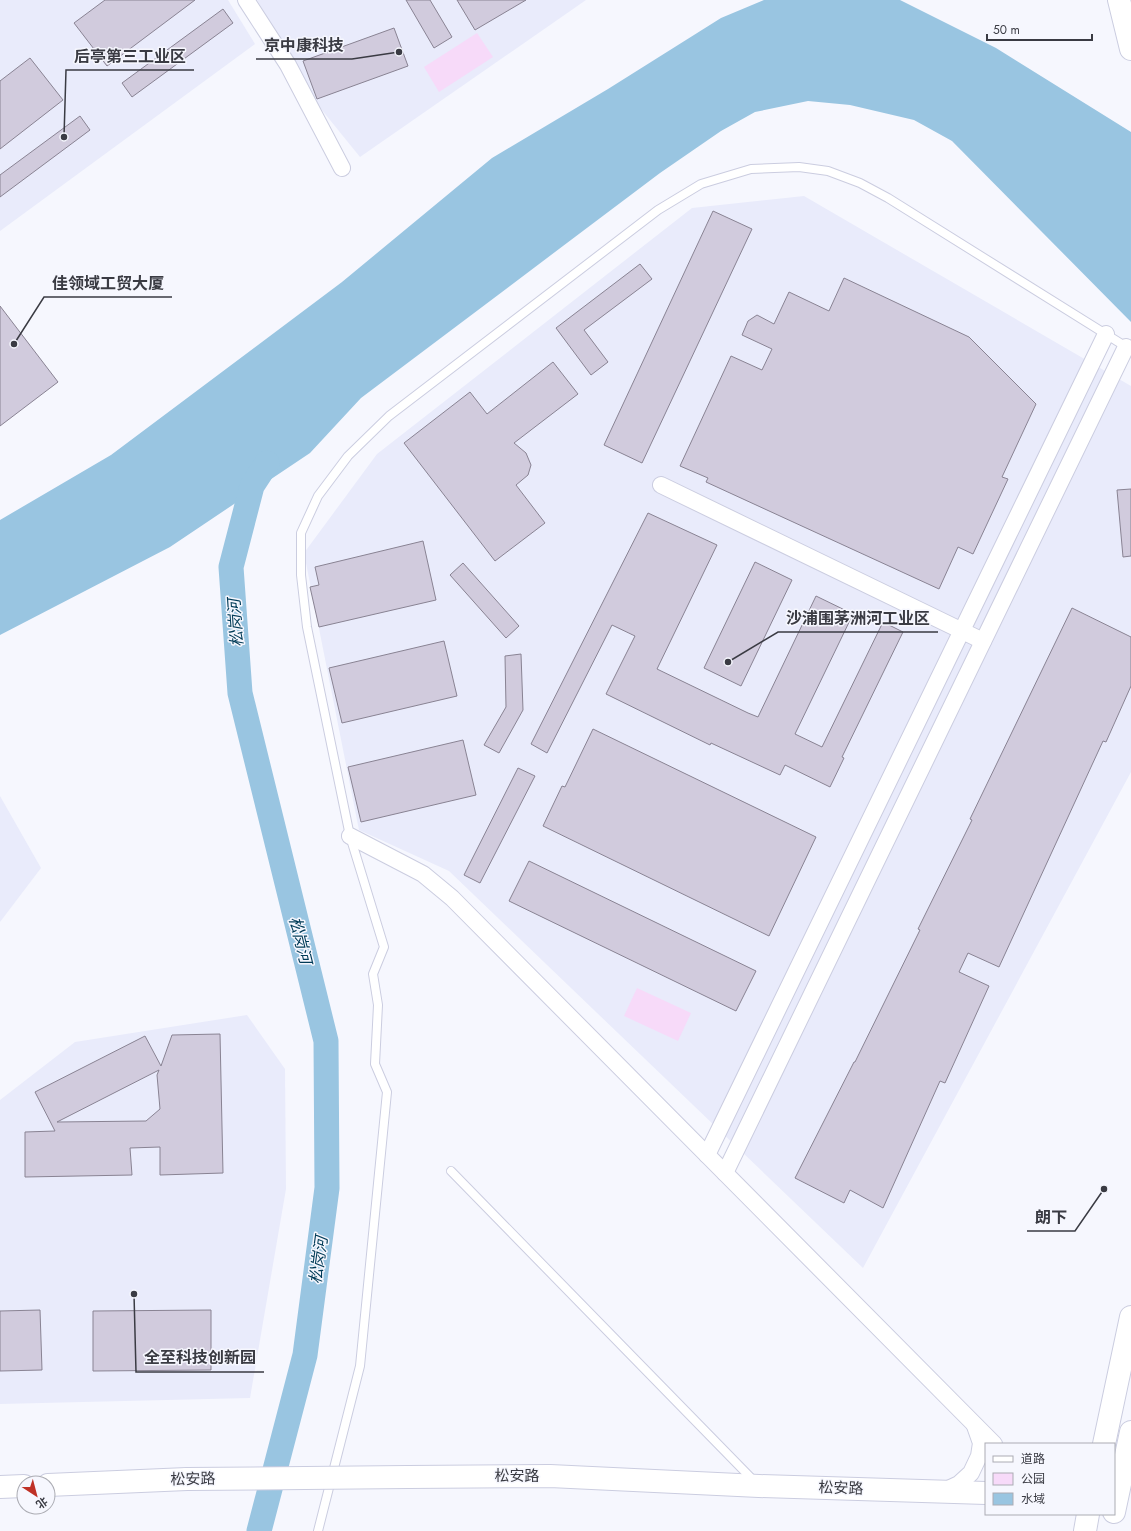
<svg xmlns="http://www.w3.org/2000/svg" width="1131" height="1531" font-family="Jost,'Noto Sans SC',sans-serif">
	<rect width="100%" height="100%" fill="#f6f7fe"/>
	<g fill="#e9ebfb">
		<polygon points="0,0 228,0 255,44 0,231"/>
		<polygon points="257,0 586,0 360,157 317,104"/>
		<polygon points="804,196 1131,386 1131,772 863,1268 449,871 359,830 304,553 377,454 692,208"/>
		<polygon points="0,796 41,868 0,922"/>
		<polygon points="247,1015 285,1069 286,1189 250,1398 0,1404 0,1100 75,1042"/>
	</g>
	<g fill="#f7daf9">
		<polygon points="477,33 493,57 439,92 424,67"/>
		<polygon points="637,988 691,1013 678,1041 624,1016"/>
	</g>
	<polygon fill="#99c5e1" points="764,0 900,0 996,48 1131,132 1131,322 952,141 914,120 850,105 808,101 755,112 721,131 660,173 361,398 310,453 170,547 0,635 0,520 111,455 342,282 492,158 608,89 721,18"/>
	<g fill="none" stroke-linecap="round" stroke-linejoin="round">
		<polyline stroke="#99c5e1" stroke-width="25" points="259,1531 305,1355 327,1188 326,1041 240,693 231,567 252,486 267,463"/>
	</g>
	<g fill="#d1cbdd" stroke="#898393" fill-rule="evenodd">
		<polygon points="105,0 195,0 107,66 74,23"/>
		<polygon points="406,0 430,0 452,37 434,48"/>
		<polygon points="457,0 526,0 475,30"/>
		<polygon points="223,9 233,23 132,97 122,83"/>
		<polygon points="394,28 408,66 317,99 303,61"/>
		<polygon points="30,58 63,100 0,149 0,81"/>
		<polygon points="80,116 90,130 0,197 0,175"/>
		<polygon points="713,211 752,229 642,463 604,445"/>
		<polygon points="640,264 652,279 584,330 608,362 591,375 556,328"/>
		<polygon points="844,278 969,337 1036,404 1002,477 1008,479 973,554 958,547 939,589 706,482 708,478 680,466 731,356 762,370 772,349 742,335 748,321 757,315 774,324 789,292 829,311"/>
		<polygon points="0,306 58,382 0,426"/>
		<polygon points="553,362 578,394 514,443 526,453 531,465 528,475 516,485 545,523 495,561 404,443 470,392 487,414"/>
		<polygon points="1131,489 1131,556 1123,557 1117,490"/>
		<polygon points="648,513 717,545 657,669 748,713 758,717 816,596 853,614 795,734 822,747 883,622 903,632 842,757 844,758 830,787 785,765 780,775 711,743 710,745 606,694 635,636 612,625 547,753 531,744"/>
		<polygon points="423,541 436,600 319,627 310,587 319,585 315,567"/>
		<polygon points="755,562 792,580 741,686 704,668"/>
		<polygon points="463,563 519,626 506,638 450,575"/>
		<polygon points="1072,608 1131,637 1131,686 1106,742 1103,741 999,967 968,953 959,972 989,986 945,1083 940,1081 883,1208 850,1190 844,1203 795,1178 854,1062 855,1062 920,930 918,929 972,820 970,819"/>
		<polygon points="444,641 457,696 342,723 329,668"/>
		<polygon points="521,654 523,710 499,753 484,745 506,707 505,656"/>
		<polygon points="593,729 816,837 769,936 543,826 562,786 565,787"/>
		<polygon points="463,740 476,795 361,822 348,767"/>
		<polygon points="518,768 535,776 480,883 464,875"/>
		<polygon points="529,861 756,971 736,1011 509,901"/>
		<path d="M220 1034 223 1173 160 1175V1147L130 1148 132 1175 25 1177V1132L55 1131 35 1092 145 1036 161 1066 172 1035ZM159 1070 157 1075 160 1109 146 1121 57 1122Z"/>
		<polygon points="40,1310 42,1370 0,1371 0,1311"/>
		<polygon points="211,1310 211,1370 93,1371 93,1311"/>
	</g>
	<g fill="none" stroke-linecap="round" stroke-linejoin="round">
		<defs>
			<g id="lane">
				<polyline points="451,1171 755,1482"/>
				<polyline points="318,1531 360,1366 387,1092 375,1064 378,1005 373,974 384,947 350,836 307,627 301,575 301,533 318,496 348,456 389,416 658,210 701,184 751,169 799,167 828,171 860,183 888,198 1128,348"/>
			</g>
			<g id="street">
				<polyline points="246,0 288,65 342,168"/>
				<polyline points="661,485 983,641"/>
				<polyline points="350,836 423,874 452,898 994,1444"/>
				<polyline points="707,1155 1106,334"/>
				<polyline points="725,1173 1126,347"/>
				<polyline points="944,1491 959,1484 971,1473 979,1456 981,1443 975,1426"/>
			</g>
			<g id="secondary">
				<polyline points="1119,0 1131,49"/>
				<polyline points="1104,1444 1131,1317"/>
				<polyline points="408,1477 550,1476 759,1486 986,1493"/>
				<polyline points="48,1485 187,1479"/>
				<polyline points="0,1487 24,1486"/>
				<polyline points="1114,1512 1131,1432"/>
				<polyline points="1085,1531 1088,1514"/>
			</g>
		</defs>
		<use href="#lane" stroke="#cbcde0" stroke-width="10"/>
		<use href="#street" stroke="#cbcde0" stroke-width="18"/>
		<use href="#secondary" stroke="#cbcde0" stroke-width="24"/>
		<use href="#lane" stroke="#fff" stroke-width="8"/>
		<use href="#street" stroke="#fff" stroke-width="16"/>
		<use href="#secondary" stroke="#fff" stroke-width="22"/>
		<defs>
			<polyline id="secondary-bridge" points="187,1479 408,1477"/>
		</defs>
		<use href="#secondary-bridge" stroke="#cbcde0" stroke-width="24" stroke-linecap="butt"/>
		<use href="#secondary-bridge" stroke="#fff" stroke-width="22"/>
	</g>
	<g text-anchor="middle" stroke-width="3" stroke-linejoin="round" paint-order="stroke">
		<g font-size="15" fill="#3a3b43" stroke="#f6f7fe">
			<text x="517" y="1481">松安路</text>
			<text transform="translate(193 1479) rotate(-1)" y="5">松安路</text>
			<text transform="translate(841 1488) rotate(2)" y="5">松安路</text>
		</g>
		<g font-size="16" font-style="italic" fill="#003b57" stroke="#f6f7fe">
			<text transform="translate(235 623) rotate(-94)" y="6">松岗河</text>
			<text transform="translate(301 940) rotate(76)" y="6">松岗河</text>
			<text transform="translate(318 1260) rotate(-82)" y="6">松岗河</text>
		</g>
	</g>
	<path fill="none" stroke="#3a3b43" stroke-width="1.5" d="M399 52L352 59H256M64 137L66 70H194M14 344L44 297H172M728 662L778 632H938M1104 1189L1075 1231H1027M134 1294L136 1372H264"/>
	<g fill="#3a3b43" stroke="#f6f7fe" stroke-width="1.5">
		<circle cx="399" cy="52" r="4"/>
		<circle cx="64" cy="137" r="4"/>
		<circle cx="14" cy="344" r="4"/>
		<circle cx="728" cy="662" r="4"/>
		<circle cx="1104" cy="1189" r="4"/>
		<circle cx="134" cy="1294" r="4"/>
	</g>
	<g font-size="16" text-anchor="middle" font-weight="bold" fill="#3a3b43" stroke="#f6f7fe" stroke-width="3" stroke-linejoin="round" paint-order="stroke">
		<text x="304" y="51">京中康科技</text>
		<text x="130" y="62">后亭第三工业区</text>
		<text x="108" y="289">佳领域工贸大厦</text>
		<text x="858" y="624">沙浦围茅洲河工业区</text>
		<text x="1051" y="1223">朗下</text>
		<text x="200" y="1363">全至科技创新园</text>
	</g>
	<rect x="985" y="1443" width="130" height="72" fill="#f6f7fe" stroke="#abacb3"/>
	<rect x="993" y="1456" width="20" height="6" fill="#ffffff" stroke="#abacb3"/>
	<text x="1021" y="1463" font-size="12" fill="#3a3b43">道路</text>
	<rect x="993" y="1473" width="20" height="12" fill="#f7daf9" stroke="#abacb3"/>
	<text x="1021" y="1483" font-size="12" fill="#3a3b43">公园</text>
	<rect x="993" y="1493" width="20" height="12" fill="#99c5e1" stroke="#abacb3"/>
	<text x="1021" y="1503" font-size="12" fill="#3a3b43">水域</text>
	<g transform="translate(36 1495) rotate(144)"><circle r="19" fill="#f6f7fe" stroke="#abacb3"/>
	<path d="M0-3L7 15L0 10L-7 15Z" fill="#bf3126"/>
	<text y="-6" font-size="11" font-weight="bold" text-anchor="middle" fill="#3a3b43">北</text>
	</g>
	<path d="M987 34v6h105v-6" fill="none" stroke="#3a3b43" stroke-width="2"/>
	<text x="993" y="34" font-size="12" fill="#3a3b43" stroke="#f6f7fe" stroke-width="3" paint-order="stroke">50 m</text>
</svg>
